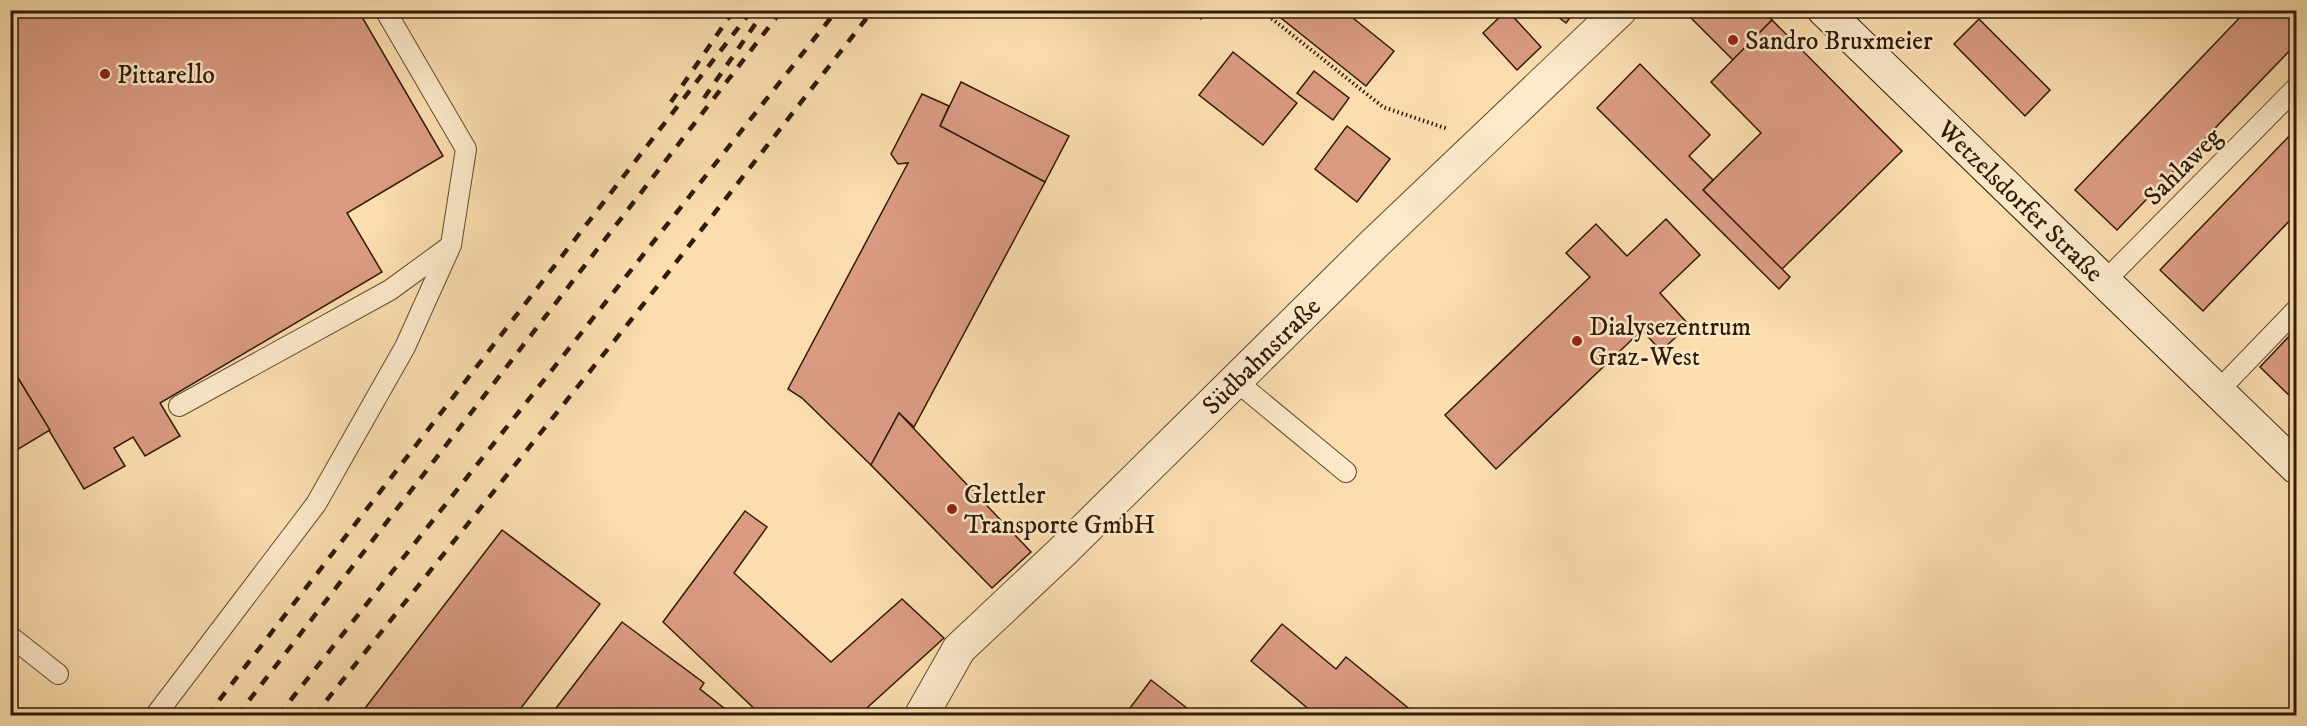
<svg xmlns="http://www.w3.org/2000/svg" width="2307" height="726" font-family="'IM FELL DW Pica',serif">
	<rect width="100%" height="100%" fill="#fbddae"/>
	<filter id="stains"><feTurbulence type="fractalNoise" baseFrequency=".00333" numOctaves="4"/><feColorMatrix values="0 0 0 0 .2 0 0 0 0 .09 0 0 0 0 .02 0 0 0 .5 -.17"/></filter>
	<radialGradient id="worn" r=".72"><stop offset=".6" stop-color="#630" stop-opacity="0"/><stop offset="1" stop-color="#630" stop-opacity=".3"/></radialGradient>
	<g fill="#db9b83" stroke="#2f1b07" stroke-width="1.5">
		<polygon points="10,10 358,10 443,156 347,213 382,272 160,403 180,436 145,456 133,437 114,448 125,466 84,489 10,365"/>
		<polygon points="1190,10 1207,10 1201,19"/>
		<polygon points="1271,10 1343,10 1394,51 1366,86"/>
		<polygon points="1507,10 1541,47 1517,70 1483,33"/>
		<polygon points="1549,10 1576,10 1566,23"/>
		<polygon points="1696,10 1762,10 1772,20 1733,60 1690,17"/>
		<polygon points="2247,10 2296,10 2296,44 2117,230 2075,190"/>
		<polygon points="1979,19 2050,90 2025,116 1954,44"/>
		<polygon points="1772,20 1902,151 1781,270 1703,190 1761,133 1711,82"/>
		<polygon points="1233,52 1297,103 1263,145 1199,95"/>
		<polygon points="1640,64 1710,135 1689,156 1713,180 1703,190 1790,277 1779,289 1597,108"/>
		<polygon points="1314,71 1349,98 1333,120 1297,93"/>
		<polygon points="961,82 1069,136 1045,182 940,126"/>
		<polygon points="922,94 949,106 940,126 1045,182 914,427 899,413 871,465 802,398 788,389 908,163 898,164 891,154"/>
		<polygon points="1347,126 1390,159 1357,202 1315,169"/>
		<polygon points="2296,129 2296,214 2203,311 2160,270"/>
		<polygon points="1666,219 1700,255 1660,293 1689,325 1661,351 1642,330 1496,469 1445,415 1590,277 1566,253 1596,224 1627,256"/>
		<polygon points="2296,329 2296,400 2295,401 2260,367"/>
		<polygon points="10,365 50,430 10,454"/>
		<polygon points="899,413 1031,552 992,588 871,465"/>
		<polygon points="745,511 767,527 734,573 831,662 902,599 944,638 858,716 762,716 663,622"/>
		<polygon points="502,530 600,604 515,716 359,716"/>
		<polygon points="622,622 704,683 700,689 734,716 550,716"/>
		<polygon points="1282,624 1336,669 1346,657 1418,716 1317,716 1251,661"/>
		<polygon points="1151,680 1197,716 1124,716"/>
	</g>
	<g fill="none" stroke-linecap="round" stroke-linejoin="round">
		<defs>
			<g id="service">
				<polyline points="2105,281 2296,88"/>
				<polyline points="1236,381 1346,472"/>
				<polyline points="2218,391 2296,310"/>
				<polyline points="179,406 390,290 449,247"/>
				<polyline points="10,636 58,674"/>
				<polyline points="155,716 316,504 405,347 451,245 466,149 385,10"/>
			</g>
			<g id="minor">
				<path id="s1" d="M921 716 959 649 1061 553 1374 244 1620 10"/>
			</g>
			<g id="secondary">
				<path id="s2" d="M1824 10 2296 467"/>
			</g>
		</defs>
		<use href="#service" stroke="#624c31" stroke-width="22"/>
		<use href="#minor" stroke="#624c31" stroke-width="35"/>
		<use href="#secondary" stroke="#2f1b07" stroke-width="35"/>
		<polyline stroke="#2f1b07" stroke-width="4" stroke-dasharray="1.5 3" stroke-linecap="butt" points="1261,10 1383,107 1448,129"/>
		<use href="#service" stroke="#fce9ca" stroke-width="20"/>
		<use href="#minor" stroke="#fce9ca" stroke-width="33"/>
		<use href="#secondary" stroke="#fce9ca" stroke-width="33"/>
		<g stroke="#2f1b07" stroke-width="4.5" stroke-dasharray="10 10" stroke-linecap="butt">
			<polyline points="704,98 765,10"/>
			<polyline points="671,102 734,10"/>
			<polyline points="207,716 752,10"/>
			<polyline points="237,716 782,10"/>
			<polyline points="278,716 837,10"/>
			<polyline points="314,716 631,320 873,10"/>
		</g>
	</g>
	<g fill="#8f2418" stroke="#fce9ca" stroke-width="2">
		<circle cx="1733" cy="40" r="6"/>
		<circle cx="105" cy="74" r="6"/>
		<circle cx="1577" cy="341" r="6"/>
		<circle cx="952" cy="509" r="6"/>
	</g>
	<g text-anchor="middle" stroke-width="5" stroke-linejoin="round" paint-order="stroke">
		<g font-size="26" fill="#2f1b07" stroke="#fce9ca" text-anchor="start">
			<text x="1745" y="49">Sandro Bruxmeier</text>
			<text x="117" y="83">Pittarello</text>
			<text x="1589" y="335">Dialysezentrum<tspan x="1589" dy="30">Graz-West</tspan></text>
			<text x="964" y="503">Glettler<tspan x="964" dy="30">Transporte GmbH</tspan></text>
		</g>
		<g font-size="26" fill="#2f1b07" stroke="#fce9ca">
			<text transform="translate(2182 166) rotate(-45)" y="9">Sahlaweg</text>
			<text dy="9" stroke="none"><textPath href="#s2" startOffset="274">Wetzelsdorfer Straße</textPath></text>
			<text dy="9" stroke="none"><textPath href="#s1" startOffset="498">Südbahnstraße</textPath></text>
		</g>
	</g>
	<rect width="2307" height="726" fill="none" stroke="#fbddae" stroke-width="36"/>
	<rect x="12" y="12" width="2283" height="702" fill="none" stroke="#2f1b07" stroke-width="3"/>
	<rect x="18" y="18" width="2271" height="690" fill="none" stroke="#2f1b07" stroke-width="1.5"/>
	<rect width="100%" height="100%" filter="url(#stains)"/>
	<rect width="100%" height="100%" fill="url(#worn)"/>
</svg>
